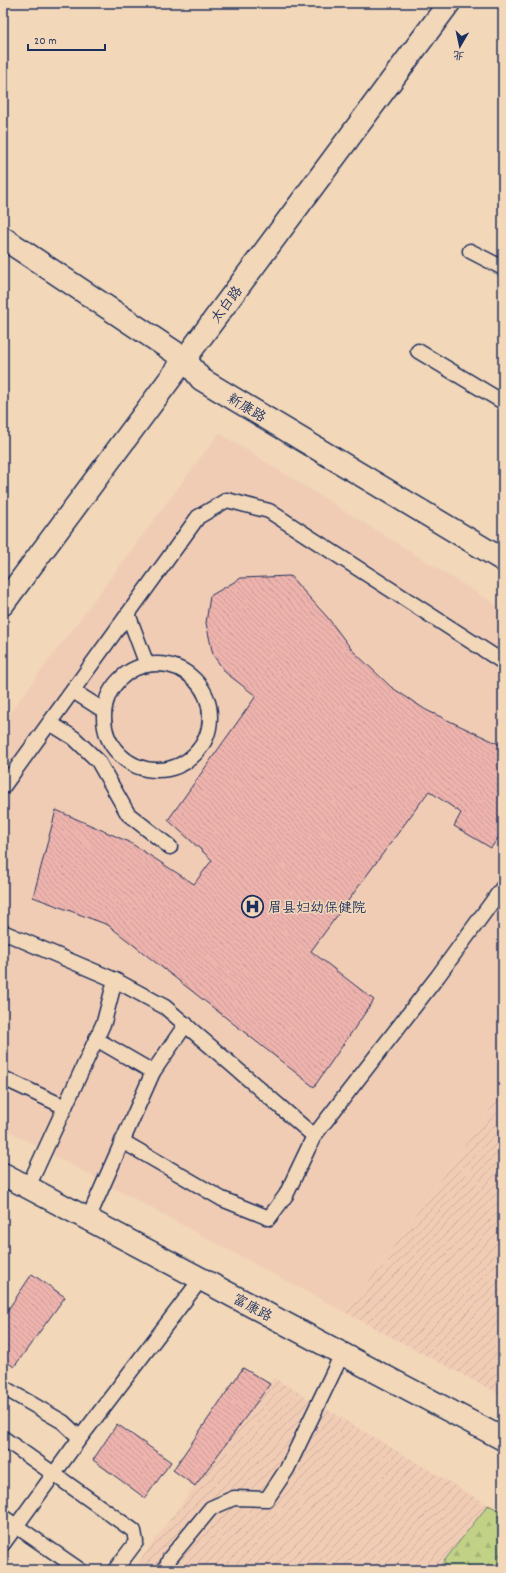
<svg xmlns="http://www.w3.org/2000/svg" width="506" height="1573" font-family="Dekko,'LXGW WenKai TC',sans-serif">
	<defs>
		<pattern id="industrial-furrows" width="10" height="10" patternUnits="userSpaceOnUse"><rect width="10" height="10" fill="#f1ccb5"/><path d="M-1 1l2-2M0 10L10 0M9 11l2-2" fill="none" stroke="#ceb09e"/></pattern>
		<pattern id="forest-firs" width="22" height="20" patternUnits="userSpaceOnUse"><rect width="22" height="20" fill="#c1d286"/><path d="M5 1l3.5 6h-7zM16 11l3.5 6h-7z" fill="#a5b576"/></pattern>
		<pattern id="building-back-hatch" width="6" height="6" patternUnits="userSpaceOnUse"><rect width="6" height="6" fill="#eeb3ad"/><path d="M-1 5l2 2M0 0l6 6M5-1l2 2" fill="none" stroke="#cc9a97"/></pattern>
	</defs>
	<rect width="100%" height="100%" fill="#f2d7b9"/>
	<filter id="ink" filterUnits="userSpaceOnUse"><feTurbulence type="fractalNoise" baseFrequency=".025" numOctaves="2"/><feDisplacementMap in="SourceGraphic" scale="8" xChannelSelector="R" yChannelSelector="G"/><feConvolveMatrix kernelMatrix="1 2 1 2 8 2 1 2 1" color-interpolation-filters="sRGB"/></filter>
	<g filter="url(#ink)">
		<polygon fill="#f1ccb5" points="219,433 503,609 503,1091 346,1313 3,1128 3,722"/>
		<g fill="url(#industrial-furrows)">
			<polygon points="503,1091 503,1396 346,1313"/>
			<polygon points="274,1378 488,1505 437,1570 133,1570"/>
		</g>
		<polygon fill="url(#forest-firs)" stroke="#6e8072" points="488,1505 503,1512 503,1570 437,1570"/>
		<g fill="url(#building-back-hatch)" stroke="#1b2f5e">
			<polygon points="290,576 328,618 352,650 391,687 426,710 503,746 503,831 491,848 454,826 461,813 429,791 311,951 374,1000 314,1087 108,925 33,897 56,810 129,842 194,884 212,860 168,820 256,696 226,673 213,655 206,623 210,596 241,578"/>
			<polygon points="32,1274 65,1297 14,1367 3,1359 3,1317"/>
			<polygon points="243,1368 270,1384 195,1486 173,1470"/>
			<polygon points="117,1424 171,1462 145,1498 93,1460"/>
		</g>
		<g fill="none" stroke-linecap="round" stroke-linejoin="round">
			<defs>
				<g id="lane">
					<polyline points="470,251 503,268"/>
					<polyline points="418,351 503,402"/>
					<polyline points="128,614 147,665"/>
					<circle cx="157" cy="717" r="53"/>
					<polyline points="73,691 103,710"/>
					<polyline points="50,723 74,738 98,761 128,814 170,847"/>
					<polyline points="3,787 198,517 227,500 269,511 503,662"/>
					<polyline points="3,932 115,980 165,1007 314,1136"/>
					<polyline points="96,1039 153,1072"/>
					<polyline points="3,1078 65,1107"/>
					<polyline points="122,1141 222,1199 269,1218 286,1195 314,1136 438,976 503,887"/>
					<polyline points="28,1187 104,1022 115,980"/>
					<polyline points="88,1219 153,1072 186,1024"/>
					<polyline points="3,1389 6,1389 63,1422 80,1438"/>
					<polyline points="3,1438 134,1531 136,1542 115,1570"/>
					<polyline points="3,1517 80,1570"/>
					<polyline points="3,1544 80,1438 201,1279"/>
					<polyline points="165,1570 170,1558 211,1508 234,1498 267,1499 287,1469 342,1354"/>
				</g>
				<polyline id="street" points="3,238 185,359 201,379 503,560"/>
				<g id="secondary">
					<polyline points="3,604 449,3"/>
					<polyline points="3,1174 503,1439"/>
				</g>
			</defs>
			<use href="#lane" stroke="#1b2f5e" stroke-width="17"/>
			<use href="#street" stroke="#1b2f5e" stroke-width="25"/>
			<use href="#secondary" stroke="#1b2f5e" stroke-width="25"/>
			<use href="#lane" stroke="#f2d7b9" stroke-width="14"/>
			<use href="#street" stroke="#f2d7b9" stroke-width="22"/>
			<use href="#secondary" stroke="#f2d7b9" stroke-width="22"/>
		</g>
	</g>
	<defs>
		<symbol id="hospital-ring" viewBox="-11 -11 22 22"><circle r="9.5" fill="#f2d7b9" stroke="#1b2f5e" stroke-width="1.5"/><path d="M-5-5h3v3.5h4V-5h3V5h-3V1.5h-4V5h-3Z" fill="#1b2f5e"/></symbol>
	</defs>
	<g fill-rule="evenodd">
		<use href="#hospital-ring" x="240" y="894" width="25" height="25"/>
	</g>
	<g text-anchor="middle" stroke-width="3" stroke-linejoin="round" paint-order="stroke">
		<g font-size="14" fill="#1b2f5e" stroke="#f2d7b9">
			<text transform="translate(226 304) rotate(-53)" y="5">太白路</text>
			<text transform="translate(247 407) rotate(31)" y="5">新康路</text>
			<text transform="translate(253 1307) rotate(28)" y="5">富康路</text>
		</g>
		<g font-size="14" fill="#1b2f5e" stroke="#f2d7b9" text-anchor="start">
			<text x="268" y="912">眉县妇幼保健院</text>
		</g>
	</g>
	<rect width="506" height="1573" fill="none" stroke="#f2d7b9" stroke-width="16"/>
	<rect x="8" y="8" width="490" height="1557" fill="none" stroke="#1b2f5e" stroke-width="1.5" filter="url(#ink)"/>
	<g transform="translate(460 46) rotate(189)" stroke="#f2d7b9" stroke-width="3" paint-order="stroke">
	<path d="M0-3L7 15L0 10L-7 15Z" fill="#1b2f5e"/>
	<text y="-6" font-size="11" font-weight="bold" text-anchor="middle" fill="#1b2f5e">北</text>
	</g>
	<path d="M28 44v6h77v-6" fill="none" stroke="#1b2f5e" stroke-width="2"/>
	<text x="34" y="44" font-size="12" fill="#1b2f5e" stroke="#f2d7b9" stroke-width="3" paint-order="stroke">20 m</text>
</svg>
